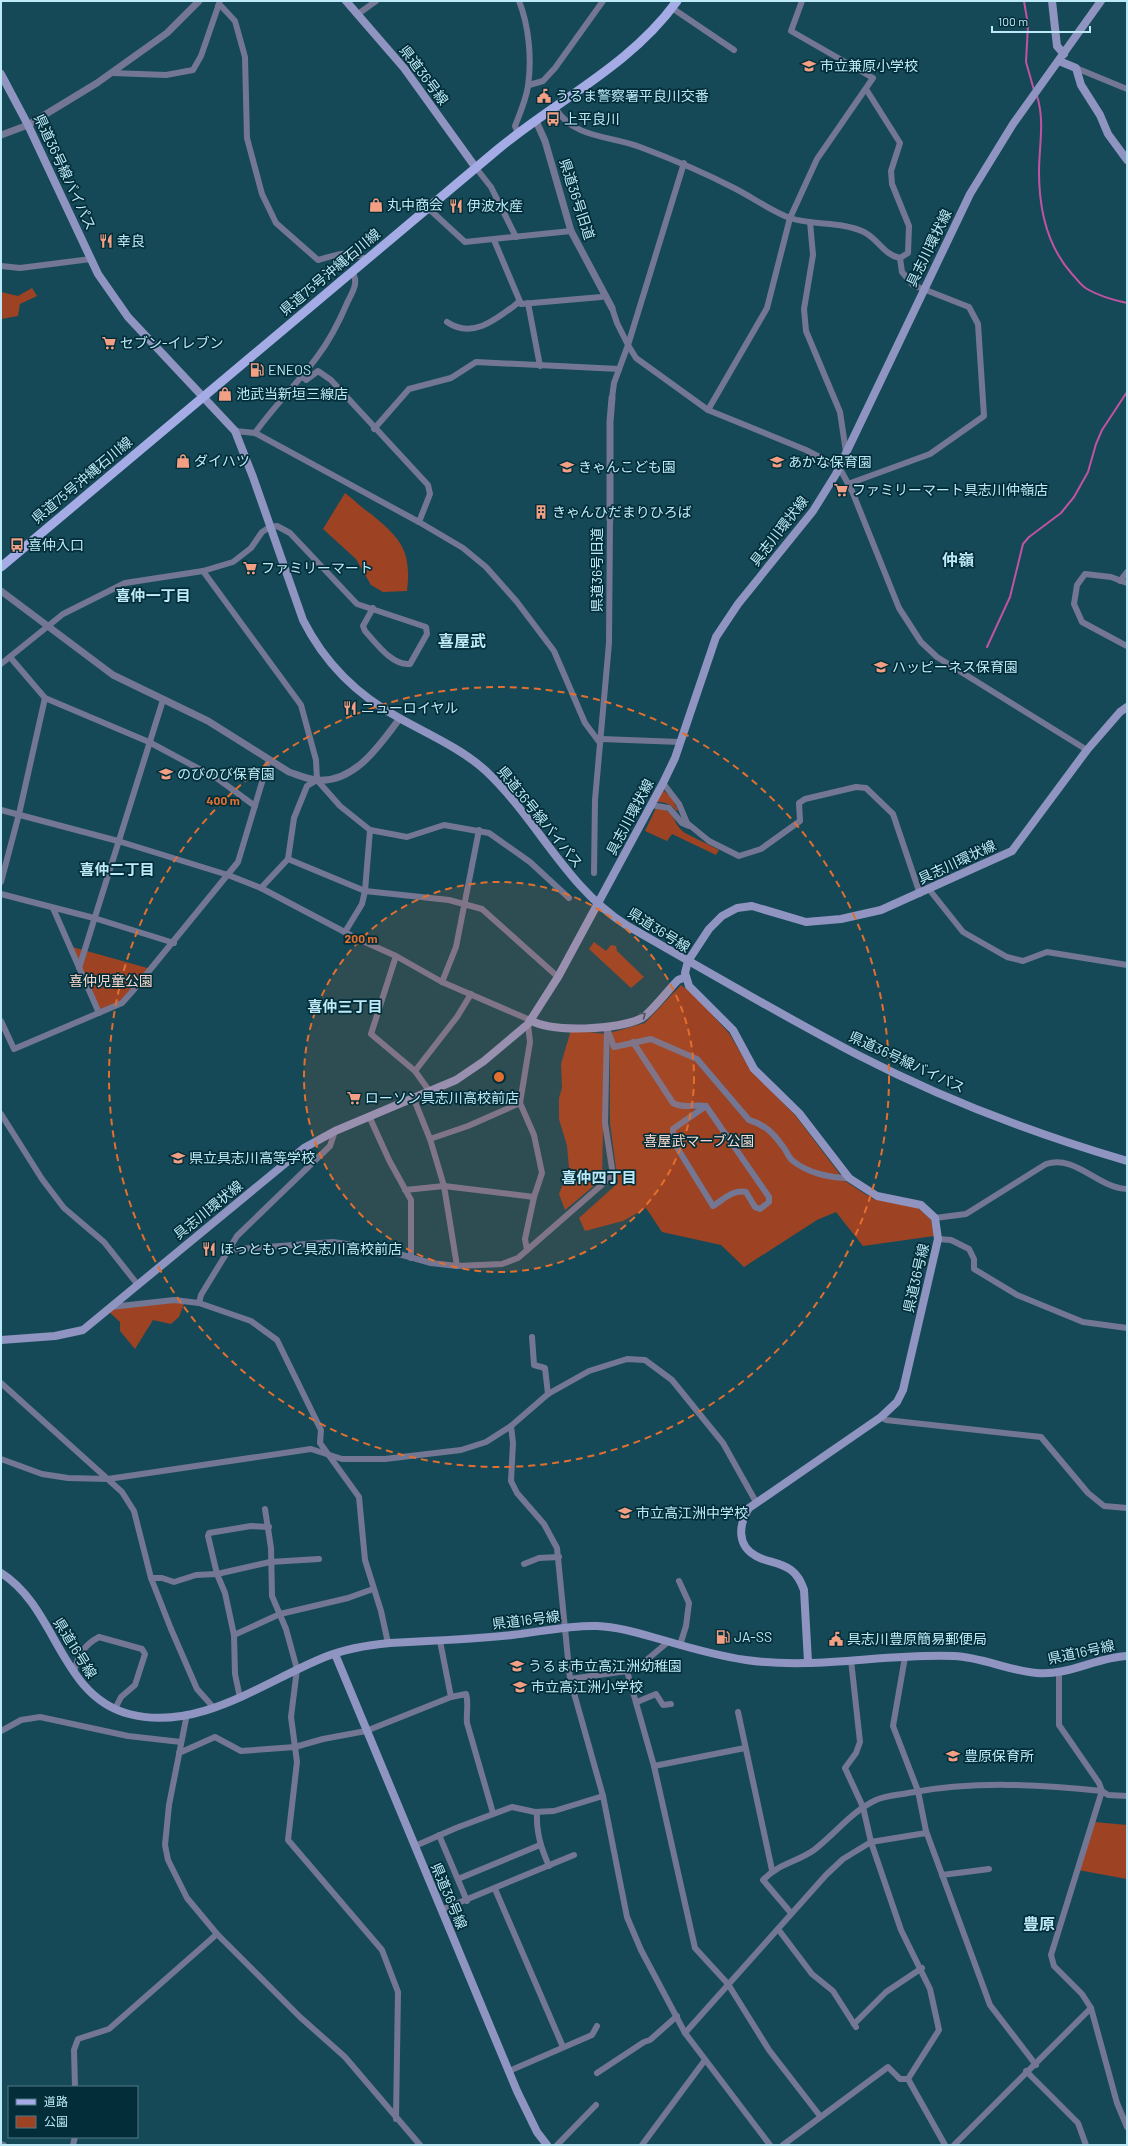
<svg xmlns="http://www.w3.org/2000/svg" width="1128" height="2146" font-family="Barlow,'Noto Sans JP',sans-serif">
	<rect width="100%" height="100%" fill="#154957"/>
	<g fill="#9d4323">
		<polygon points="32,288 37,296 20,304 18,316 1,319 1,292 18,296"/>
		<path d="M345 493C352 498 362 508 371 514 400 538 412 550 407 591L383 592 371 585 356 559 323 529Z"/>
		<path d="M663 790 672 798 678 810 676 811C672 804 665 802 657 802Z"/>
		<path d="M656 808C677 810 671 823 685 833 696 839 708 844 719 850L716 855 672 834 667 841 645 831Z"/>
		<polygon points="594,942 606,951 611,945 616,946 617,951 644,977 631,988 589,949"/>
		<polygon points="69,946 151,969 122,1003 99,1013"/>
		<polygon points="681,985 693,994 729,1033 751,1071 795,1115 845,1181 873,1199 917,1207 931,1220 934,1236 863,1246 836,1212 817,1220 744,1267 721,1245 662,1232 646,1208 623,1221 585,1231 579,1218 618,1183 610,1123 610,1033 645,1023"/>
		<polygon points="571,1030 605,1034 602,1179 565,1210 559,1194 569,1168 567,1146 559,1119 559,1098 562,1088 561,1064"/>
		<polygon points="185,1301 179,1317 171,1324 153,1320 135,1349 120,1331 120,1322 107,1310"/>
		<polygon points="1094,1822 1127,1825 1127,1879 1078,1870"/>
	</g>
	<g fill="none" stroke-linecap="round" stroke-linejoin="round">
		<g stroke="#c153a2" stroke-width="2">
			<polyline points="1024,1 1028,25 1026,62 1034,90"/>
			<path d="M1037 96C1045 121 1039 146 1039 172 1039 208 1047 246 1072 274 1077 279 1080 285 1087 289 1099 296 1113 300 1127 303"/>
			<polyline points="987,647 1010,597 1023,544 1029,537 1061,513 1074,497 1088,472 1096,444 1102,430 1127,392"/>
		</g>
		<g stroke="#747794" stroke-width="6">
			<path d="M218 6 222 7 235 21 245 57 247 138 262 194 276 223 318 260C336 255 350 248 367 260"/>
			<polyline points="672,8 734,50"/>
			<polyline points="358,14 376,1"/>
			<polyline points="1076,68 1127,89"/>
			<polyline points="112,73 166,75 193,70 201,56 220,1"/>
			<polyline points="529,85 543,81 555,68 603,1"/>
			<polyline points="866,89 900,143 891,171 892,184 909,226 908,253 900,258"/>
			<path d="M555 108C575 139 608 135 640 147 672 159 703 172 734 188 752 197 771 211 790 218 814 226 841 221 864 232 878 239 884 255 900 258"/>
			<path d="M518 133 515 126C520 113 526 100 528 86 532 59 529 26 519 1"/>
			<polyline points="684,163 628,345 636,358 708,410 806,450 839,467 852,491 899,608 921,642 937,657 1087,750"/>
			<polyline points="476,168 491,187 516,237"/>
			<polyline points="428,208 465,242 571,231"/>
			<polyline points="810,222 813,255 804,309 806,331 840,412 846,452"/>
			<polyline points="494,240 521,304 601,297 605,295"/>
			<polyline points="1,266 20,268 91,259"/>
			<polyline points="528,303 540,366"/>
			<polyline points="612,308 617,323 628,345 614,383 612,398"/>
			<path d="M447 322C473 340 498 318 519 302"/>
			<polyline points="302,376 306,380 318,371 331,380 428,485 430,494 419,522"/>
			<polyline points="708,410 767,308 790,218 817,159 873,78 791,31 802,1"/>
			<polyline points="374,429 409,389 451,378 476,362 619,369"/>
			<polyline points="235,431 255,433 419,522 463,548 486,567 517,602 554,651 585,723 600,743"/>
			<path d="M255 433C274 406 297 384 317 357 330 340 340 320 348 301 353 291 359 282 352 272"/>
			<polyline points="848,484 930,454 984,416 978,324 969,307 913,285 902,272 900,258"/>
			<polyline points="203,571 301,705 316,760 317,780 340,806 370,830 407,837 444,825 489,833 530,862 569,898"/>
			<polyline points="1120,581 1127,572"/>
			<polyline points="1127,583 1111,577 1085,574 1077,585 1074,604 1082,622 1127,646"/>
			<polyline points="10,657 45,698 149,742 218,779 255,806"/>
			<path d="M1 664 63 614 125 583 203 571 233 562 251 548 262 532 270 527 277 526 290 533 357 604 426 627 427 634 410 664C392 666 376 643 365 631L363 626 373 608"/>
			<polyline points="601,739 680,742"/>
			<polyline points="663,783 679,804 687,823 709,841 739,856 761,849 800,821 799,803 805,799 856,787 866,788 893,814 920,894"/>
			<polyline points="651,805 669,808 682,823 689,826"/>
			<polyline points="1,810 118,841 228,875 261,888 356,938 396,956 442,982 530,1020"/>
			<polyline points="288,859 365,891 449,900 482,909 558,977"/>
			<polyline points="594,873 595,800 609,643 610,519"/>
			<polyline points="1,882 19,814 45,698"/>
			<polyline points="261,888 288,859 294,818 307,786 317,780"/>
			<polyline points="928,888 963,932 1007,957 1023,961 1047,952 1127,965"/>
			<polyline points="1,894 94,918 174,943"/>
			<polyline points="53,908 99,1013"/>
			<polyline points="345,932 362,904 365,891 370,830"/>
			<polyline points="396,956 371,1034 415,1071 430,1092"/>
			<polyline points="79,968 163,700"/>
			<polyline points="442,982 456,947 479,830"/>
			<polyline points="1,1021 14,1049 122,1003 131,993 238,862 269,759"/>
			<path d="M608 1031 614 1047 651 1039 697 1059 749 1120C766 1125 774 1134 784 1148 787 1152 789 1158 793 1161 808 1173 830 1178 849 1178"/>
			<path d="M633 1042 673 1103C684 1109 694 1104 706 1106L769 1197V1202L760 1209 755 1207 746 1192C734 1189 724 1199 713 1206L673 1141V1129L706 1106"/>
			<polyline points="415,1071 457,1017 471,994"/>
			<polyline points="413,1097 430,1139 444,1186 457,1266"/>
			<polyline points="1,1114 42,1179 64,1208 104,1242 138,1285"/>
			<polyline points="369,1116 389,1160 411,1200 411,1258"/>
			<polyline points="430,1139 468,1126 520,1103"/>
			<polyline points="405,1190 444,1186 534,1197"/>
			<path d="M935 1218 966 1214 1046 1164C1075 1154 1098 1188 1127 1189"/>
			<polyline points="938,1239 951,1240 969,1249 974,1259 974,1269 1017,1295 1083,1322 1127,1328"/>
			<polyline points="227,1250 333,1242 381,1249 431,1263 457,1266 502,1264 518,1258 613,1175 605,1123 607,1028"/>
			<polyline points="527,1250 525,1239 534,1197 542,1173 534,1135 520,1103 530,1042 528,1024"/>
			<polyline points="199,1303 201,1295 237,1236 330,1146 335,1131"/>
			<polyline points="111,1307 174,1300 199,1303 251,1321 277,1340 321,1430 320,1443 359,1497 365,1560 381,1611 388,1643"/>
			<polyline points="532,1337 534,1365 545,1368 548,1394"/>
			<polyline points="1,1383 122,1492 134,1511 151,1578 171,1629 197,1689 214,1708"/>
			<polyline points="881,1417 886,1420 1041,1437 1088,1493 1104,1506 1127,1508"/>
			<polyline points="511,1426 513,1443 511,1481 517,1493 544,1524 557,1548 570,1679 603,1796 627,1917 641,1950 685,2033 770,2145"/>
			<polyline points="1,1459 42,1474 68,1478 108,1479 311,1449 342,1459 385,1459 461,1450 486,1442 511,1426 548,1394 589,1371 627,1359 645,1360 672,1380 723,1443 756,1502"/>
			<polyline points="265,1509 271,1548 272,1596 286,1629 297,1669 291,1717 297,1762 288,1840 382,1950 398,1992 396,2119"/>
			<polyline points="524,1564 539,1558 559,1557"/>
			<polyline points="151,1578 162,1578 174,1582 196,1575 217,1574 270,1562 319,1559"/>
			<polyline points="679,1581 689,1603 686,1626 680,1645"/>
			<polyline points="234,1635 280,1614 348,1598 373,1589"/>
			<polyline points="905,1657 893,1726 918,1791 926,1831 990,2005 1036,2065"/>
			<polyline points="851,1660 860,1742 856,1753 845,1768 863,1807 871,1842 901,1930 930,1989 939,2030 908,2079 945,2145"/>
			<polyline points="627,1671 654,1766 695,1948 728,1984 769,2050 820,2116"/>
			<polyline points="1059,1671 1059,1725 1099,1783 1102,1791 1051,1955 1054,1966 1082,1994 1091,2008 1117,2103 1127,2127"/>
			<path d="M74 1673C77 1656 84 1645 99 1637L142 1649 145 1654 135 1685 121 1697 115 1709"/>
			<polyline points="570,1679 627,1671 643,1663 668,1642"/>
			<path d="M451 1697 466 1694C469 1703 466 1713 467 1723L493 1813"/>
			<polyline points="240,1698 235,1674 234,1635 225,1593 217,1574 208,1536 209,1533 251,1526 269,1527"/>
			<polyline points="637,1702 656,1694 663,1705 671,1704"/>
			<polyline points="738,1712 772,1870"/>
			<polyline points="187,1714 169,1805 165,1845 168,1860 187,1898 217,1934 300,2017 345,2057 420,2145"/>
			<polyline points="1,1731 21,1720 40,1717 128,1736 181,1742"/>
			<polyline points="179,1753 215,1737 241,1751 295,1747 323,1739 366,1731 451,1697 440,1641"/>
			<polyline points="654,1766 745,1748"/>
			<path d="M537 1812C536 1832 541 1848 549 1866"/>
			<polyline points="439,1835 467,1901"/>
			<polyline points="415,1846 456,1828 512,1807 535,1812 554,1811 603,1796"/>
			<polyline points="942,1875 989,1869"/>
			<polyline points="458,1879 540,1845"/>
			<polyline points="495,1889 563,2047"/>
			<polyline points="441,1910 574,1855"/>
			<path d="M791 1913 763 1880C778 1864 797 1862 814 1850 835 1834 852 1811 876 1800 885 1796 898 1795 908 1793 972 1781 1038 1784 1102 1791L1108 1795 1127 1796"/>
			<polyline points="778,1929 812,1974 833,1991 856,2027"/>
			<polyline points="854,2024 886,1992 922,1968"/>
			<polyline points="685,2033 826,1875 843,1859 871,1842 926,1833"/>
			<polyline points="509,2071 592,2035 597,2026"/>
			<polyline points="1026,2071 1078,2123 1086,2145"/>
			<polyline points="597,2073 644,2042 650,2040 677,2016"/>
			<polyline points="75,2087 74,2050 78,2039 109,2029 217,1934"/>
			<polyline points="1,2144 4,2145"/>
			<polyline points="73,2145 75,2137"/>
			<polyline points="557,2145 596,2105"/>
			<polyline points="642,2145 705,2060"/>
			<polyline points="783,2145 888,2067 900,2079 908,2079"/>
			<polyline points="954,2145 1091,2008"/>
		</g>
		<g stroke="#747794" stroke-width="7">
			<polyline points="536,121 545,141 571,231 612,308"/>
			<polyline points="1,135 28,125 97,83 167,33 199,1"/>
			<polyline points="610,519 610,422 612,398"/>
			<path d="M1 591 113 675 208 721 289 772C298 775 307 779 316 780 354 784 380 745 400 718"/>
		</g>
		<g stroke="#9094c1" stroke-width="8">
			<polyline points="346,1 404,68 476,168"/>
			<polyline points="1052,1 1057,46 1064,54"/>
			<polyline points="1059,61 1076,68 1081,85 1100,115 1108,134 1127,160"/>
			<path d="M1 74 28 125 98 274 128 317 235 431 253 477 303 620C325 664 358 696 401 719 430 735 462 749 486 771 537 819 566 887 626 925 703 969 779 1014 858 1055 943 1099 1035 1134 1127 1161"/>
			<path d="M530 1020C552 1033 619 1030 642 1018 651 1012 669 989 678 980L686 977"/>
			<polyline points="1,1340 55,1336 83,1330 304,1148 335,1131 456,1080 484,1061 528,1024 558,977 663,783 675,758 716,637 738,604 813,511 836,474 970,194 1013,124 1101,1"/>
			<path d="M1 1573C57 1608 60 1696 129 1714 199 1732 263 1682 325 1657 345 1649 368 1645 390 1643 431 1641 472 1639 512 1635 540 1632 569 1625 597 1626 620 1627 641 1634 663 1640 690 1648 718 1656 746 1660 815 1670 885 1653 954 1656 982 1657 1009 1671 1037 1673 1068 1676 1097 1657 1127 1656"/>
			<polyline points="335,1654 517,2091 537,2132 547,2145"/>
			<path d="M808 1662 804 1590C801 1582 798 1575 791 1570 780 1562 766 1562 756 1556 736 1545 739 1524 749 1508L881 1417 897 1402 903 1390 938 1239 935 1218 921 1205 877 1196 849 1178 799 1113 754 1069 733 1030 689 986 685 973 688 961 709 929 722 916 737 908 752 906 806 922 841 919 881 910 1012 851 1087 750 1120 712 1127 707"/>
		</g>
		<path stroke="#a5abe4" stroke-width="9" d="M1 567C166 428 332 289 497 150 558 99 629 67 677 1"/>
	</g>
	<defs><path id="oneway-chevron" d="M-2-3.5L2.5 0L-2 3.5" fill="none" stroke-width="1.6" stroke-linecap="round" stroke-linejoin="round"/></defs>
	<use stroke="#345269" href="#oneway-chevron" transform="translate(643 1015) rotate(-37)"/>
	<circle cx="499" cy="1077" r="195" fill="#e26f2f" fill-opacity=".12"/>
	<g fill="none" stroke="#e26f2f" stroke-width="2" stroke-dasharray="7 5">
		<circle cx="499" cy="1077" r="195"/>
		<circle cx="499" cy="1077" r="390"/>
	</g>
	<defs>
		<symbol id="school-bare" viewBox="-9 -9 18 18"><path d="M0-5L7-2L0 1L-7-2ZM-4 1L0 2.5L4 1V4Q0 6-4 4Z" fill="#f39f83" stroke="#032e39" stroke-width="2.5" paint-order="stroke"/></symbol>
		<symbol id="civic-bare" viewBox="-9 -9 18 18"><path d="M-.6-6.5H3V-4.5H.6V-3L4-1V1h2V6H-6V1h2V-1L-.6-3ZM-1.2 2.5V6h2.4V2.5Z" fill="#f39f83" stroke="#032e39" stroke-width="2.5" paint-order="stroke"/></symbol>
		<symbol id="bus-bare" viewBox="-9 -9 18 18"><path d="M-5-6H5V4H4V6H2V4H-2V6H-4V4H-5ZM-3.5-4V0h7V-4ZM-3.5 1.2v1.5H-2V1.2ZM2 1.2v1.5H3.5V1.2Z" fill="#f39f83" stroke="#032e39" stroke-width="2.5" paint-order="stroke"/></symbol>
		<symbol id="shop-bare" viewBox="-9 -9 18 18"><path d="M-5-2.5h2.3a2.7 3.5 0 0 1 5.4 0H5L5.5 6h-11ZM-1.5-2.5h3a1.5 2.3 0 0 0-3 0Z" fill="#f39f83" stroke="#032e39" stroke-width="2.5" paint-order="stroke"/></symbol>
		<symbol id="restaurant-bare" viewBox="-9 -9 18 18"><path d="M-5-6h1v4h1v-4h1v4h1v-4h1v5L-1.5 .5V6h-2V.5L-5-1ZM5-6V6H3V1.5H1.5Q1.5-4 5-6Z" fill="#f39f83" stroke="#032e39" stroke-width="2.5" paint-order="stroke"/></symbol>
		<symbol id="supermarket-bare" viewBox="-9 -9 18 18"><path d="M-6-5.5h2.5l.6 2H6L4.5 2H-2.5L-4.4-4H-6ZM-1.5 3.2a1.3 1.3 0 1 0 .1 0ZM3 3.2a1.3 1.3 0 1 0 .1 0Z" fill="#f39f83" stroke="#032e39" stroke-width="2.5" paint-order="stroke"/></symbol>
		<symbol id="fuel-bare" viewBox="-9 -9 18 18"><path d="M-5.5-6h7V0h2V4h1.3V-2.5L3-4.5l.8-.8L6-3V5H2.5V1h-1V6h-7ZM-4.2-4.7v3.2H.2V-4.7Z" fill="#f39f83" stroke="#032e39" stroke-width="2.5" paint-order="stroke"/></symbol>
		<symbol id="building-bare" viewBox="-9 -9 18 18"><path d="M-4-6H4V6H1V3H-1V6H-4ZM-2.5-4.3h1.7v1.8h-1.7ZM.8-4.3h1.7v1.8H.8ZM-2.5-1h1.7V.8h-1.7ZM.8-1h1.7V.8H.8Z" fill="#f39f83" stroke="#032e39" stroke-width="2.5" paint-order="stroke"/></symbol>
	</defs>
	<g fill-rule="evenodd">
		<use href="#school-bare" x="799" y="56" width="20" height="20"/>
		<use href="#civic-bare" x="534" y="86" width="20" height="20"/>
		<use href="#bus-bare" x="543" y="109" width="20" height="20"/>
		<use href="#shop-bare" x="366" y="195" width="20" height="20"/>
		<use href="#restaurant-bare" x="446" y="196" width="20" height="20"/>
		<use href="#restaurant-bare" x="96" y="231" width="20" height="20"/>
		<use href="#supermarket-bare" x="99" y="333" width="20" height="20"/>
		<use href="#fuel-bare" x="247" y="360" width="20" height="20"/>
		<use href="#shop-bare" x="215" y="384" width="20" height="20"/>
		<use href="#shop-bare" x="173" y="451" width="20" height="20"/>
		<use href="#school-bare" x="767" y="452" width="20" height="20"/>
		<use href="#school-bare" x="557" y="457" width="20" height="20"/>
		<use href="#supermarket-bare" x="831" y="480" width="20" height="20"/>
		<use href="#building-bare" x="531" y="502" width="20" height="20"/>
		<use href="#bus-bare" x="7" y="535" width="20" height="20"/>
		<use href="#supermarket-bare" x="240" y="558" width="20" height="20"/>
		<use href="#school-bare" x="871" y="657" width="20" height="20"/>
		<use href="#restaurant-bare" x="340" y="698" width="20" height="20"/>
		<use href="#school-bare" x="156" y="764" width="20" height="20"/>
		<use href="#supermarket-bare" x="344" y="1088" width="20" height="20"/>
		<use href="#school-bare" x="168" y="1148" width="20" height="20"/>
		<use href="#restaurant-bare" x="199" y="1239" width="20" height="20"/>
		<use href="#school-bare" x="615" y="1503" width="20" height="20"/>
		<use href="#fuel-bare" x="713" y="1627" width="20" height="20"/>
		<use href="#civic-bare" x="826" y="1629" width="20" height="20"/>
		<use href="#school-bare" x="507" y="1656" width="20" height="20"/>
		<use href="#school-bare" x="510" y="1677" width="20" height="20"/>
		<use href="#school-bare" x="943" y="1746" width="20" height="20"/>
	</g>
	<g text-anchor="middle" stroke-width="3.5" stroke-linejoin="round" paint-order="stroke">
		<g font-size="14" fill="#beeaf8" stroke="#032e39" text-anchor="start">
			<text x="820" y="71">市立兼原小学校</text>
			<text x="555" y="101">うるま警察署平良川交番</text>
			<text x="564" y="124">上平良川</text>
			<text x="387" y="210">丸中商会</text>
			<text x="467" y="211">伊波水産</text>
			<text x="117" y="246">幸良</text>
			<text x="120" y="348">セブン-イレブン</text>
			<text x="268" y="375">ENEOS</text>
			<text x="236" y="399">池武当新垣三線店</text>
			<text x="194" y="466">ダイハツ</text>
			<text x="788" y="467">あかな保育園</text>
			<text x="578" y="472">きゃんこども園</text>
			<text x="852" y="495">ファミリーマート具志川仲嶺店</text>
			<text x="552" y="517">きゃんひだまりひろば</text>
			<text x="28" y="550">喜仲入口</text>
			<text x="261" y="573">ファミリーマート</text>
			<text x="892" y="672">ハッピーネス保育園</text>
			<text x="361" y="713">ニューロイヤル</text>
			<text x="177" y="779">のびのび保育園</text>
			<text x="365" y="1103">ローソン具志川高校前店</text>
			<text x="189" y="1163">県立具志川高等学校</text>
			<text x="220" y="1254">ほっともっと具志川高校前店</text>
			<text x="636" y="1518">市立高江洲中学校</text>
			<text x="734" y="1642">JA-SS</text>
			<text x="847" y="1644">具志川豊原簡易郵便局</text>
			<text x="528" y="1671">うるま市立高江洲幼稚園</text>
			<text x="531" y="1692">市立高江洲小学校</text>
			<text x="964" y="1761">豊原保育所</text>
		</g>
		<g font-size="14" fill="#beeaf8" stroke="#032e39">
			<text transform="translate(424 75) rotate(53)" y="5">県道36号線</text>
			<text transform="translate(65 172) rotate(65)" y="5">県道36号線バイパス</text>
			<text transform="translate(577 199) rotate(72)" y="5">県道36号旧道</text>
			<text transform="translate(929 248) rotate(-64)" y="5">具志川環状線</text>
			<text transform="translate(330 272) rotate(-40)" y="5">県道75号沖縄石川線</text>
			<text transform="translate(82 480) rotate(-40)" y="5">県道75号沖縄石川線</text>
			<text transform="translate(779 531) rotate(-52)" y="5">具志川環状線</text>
			<text transform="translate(597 570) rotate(-90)" y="5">県道36号旧道</text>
			<text transform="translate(540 817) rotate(51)" y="5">県道36号線バイパス</text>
			<text transform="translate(630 817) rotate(-62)" y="5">具志川環状線</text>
			<text transform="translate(957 862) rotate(-25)" y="5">具志川環状線</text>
			<text transform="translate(659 930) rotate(32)" y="5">県道36号線</text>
			<text transform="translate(907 1062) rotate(25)" y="5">県道36号線バイパス</text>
			<text transform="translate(208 1210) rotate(-39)" y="5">具志川環状線</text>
			<text transform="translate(916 1278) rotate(-77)" y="5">県道36号線</text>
			<text transform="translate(526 1620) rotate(-7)" y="5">県道16号線</text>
			<text transform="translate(75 1648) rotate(58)" y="5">県道16号線</text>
			<text transform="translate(1081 1652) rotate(-12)" y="5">県道16号線</text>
			<text transform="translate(449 1896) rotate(67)" y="5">県道36号線</text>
		</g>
		<g font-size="14" fill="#fbdbcf" stroke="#032e39">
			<text x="111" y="986">喜仲児童公園</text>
			<text x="699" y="1146">喜屋武マーブ公園</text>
		</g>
		<g font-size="15" font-weight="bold" fill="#beeaf8" stroke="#032e39">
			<text x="153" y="601">喜仲一丁目</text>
			<text x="117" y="875">喜仲二丁目</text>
			<text x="345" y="1012">喜仲三丁目</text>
			<text x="599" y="1183">喜仲四丁目</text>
		</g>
		<g font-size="16" font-weight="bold" fill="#beeaf8" stroke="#032e39">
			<text x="958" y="566">仲嶺</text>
			<text x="462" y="647">喜屋武</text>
			<text x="1039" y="1930">豊原</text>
		</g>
	</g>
	<circle cx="499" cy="1077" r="6" fill="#e26f2f" stroke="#032e39" stroke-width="2"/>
	<g font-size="12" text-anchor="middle" font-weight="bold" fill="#e26f2f" stroke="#032e39" stroke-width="3.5" stroke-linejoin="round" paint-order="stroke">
		<text x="223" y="805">400 m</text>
		<text x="361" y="943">200 m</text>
	</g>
	<rect width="1128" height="2146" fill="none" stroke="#beeaf8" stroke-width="4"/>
	<rect x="8" y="2086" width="130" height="52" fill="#032e39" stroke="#4e7985"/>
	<rect x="16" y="2099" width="20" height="6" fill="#a5abe4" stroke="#4e7985"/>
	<text x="44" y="2106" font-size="12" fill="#beeaf8">道路</text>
	<rect x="16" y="2116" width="20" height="12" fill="#9d4323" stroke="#4e7985"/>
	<text x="44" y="2126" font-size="12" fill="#beeaf8">公園</text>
	<path d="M992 26v6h98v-6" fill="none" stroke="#beeaf8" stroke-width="2"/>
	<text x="998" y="26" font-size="12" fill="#beeaf8" stroke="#032e39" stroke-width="3" paint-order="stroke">100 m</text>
</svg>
